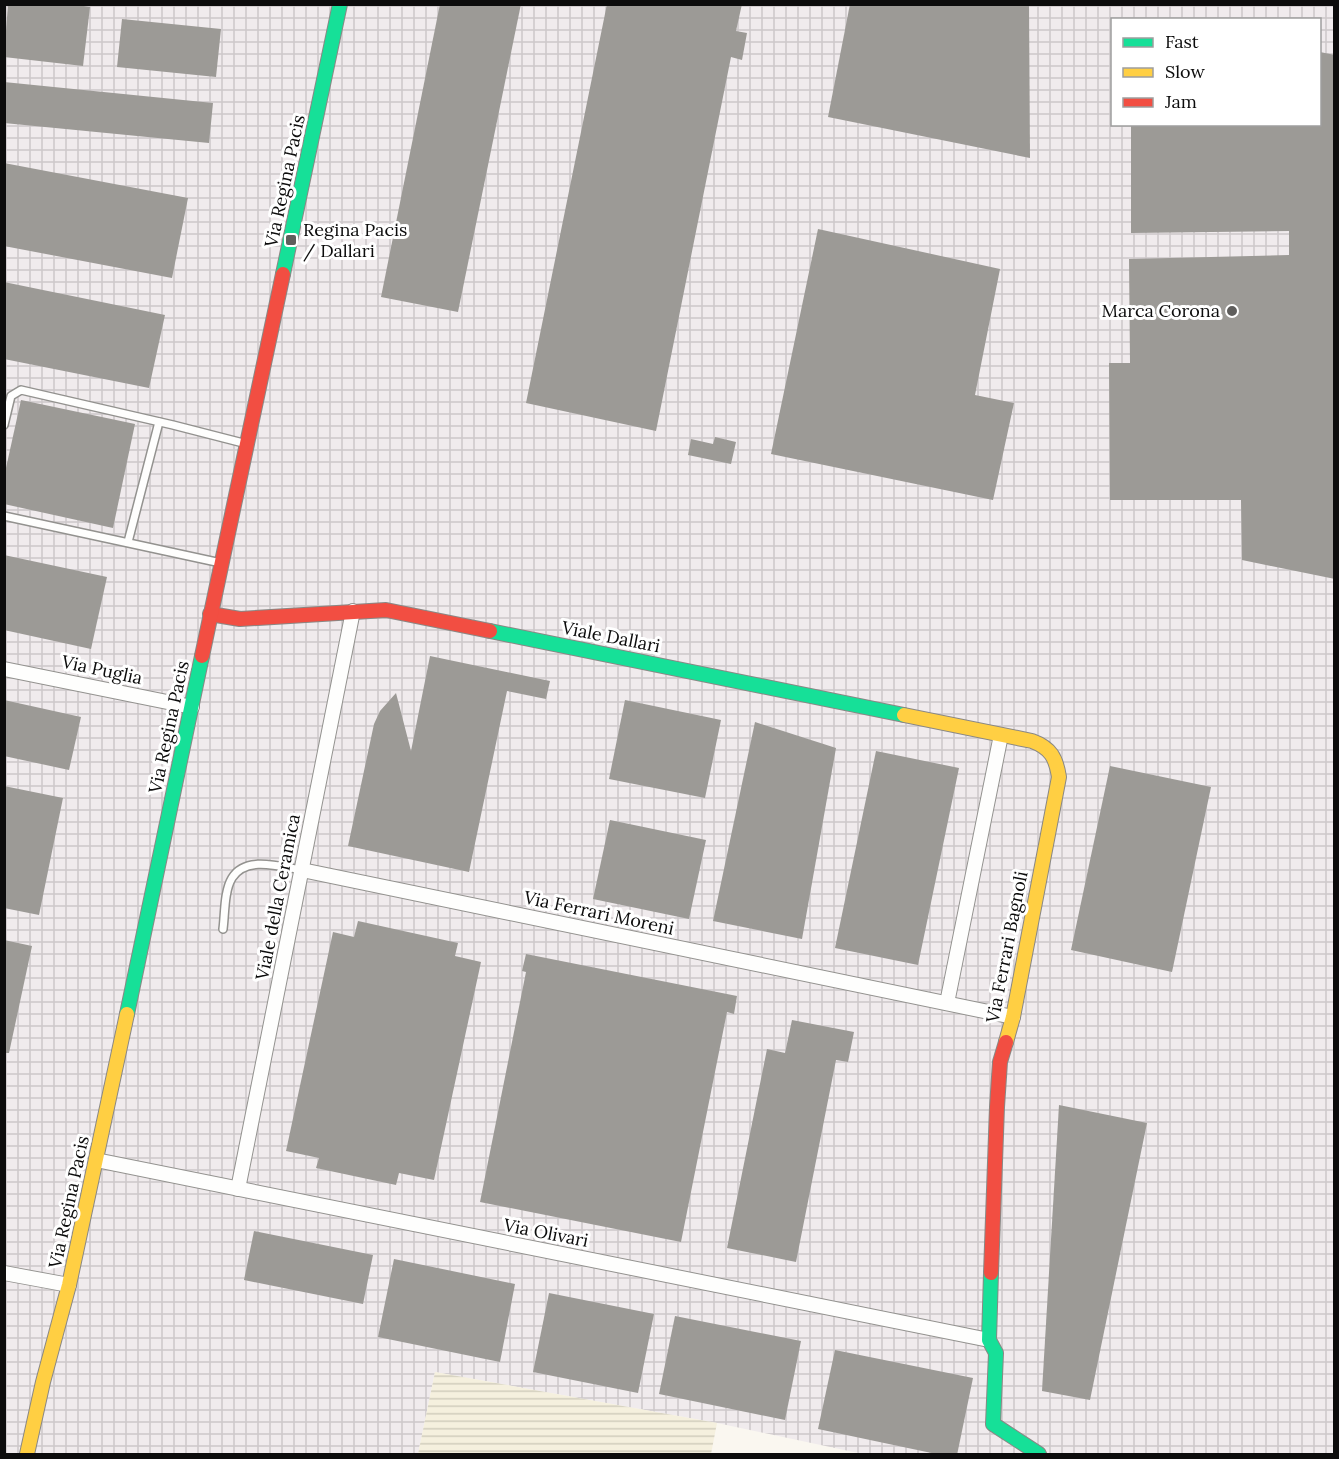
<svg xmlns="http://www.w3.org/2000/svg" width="1339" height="1459" font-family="Lora,serif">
	<defs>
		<pattern id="industrial-grid" width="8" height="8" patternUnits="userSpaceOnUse" patternTransform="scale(1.5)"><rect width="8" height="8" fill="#f0ebed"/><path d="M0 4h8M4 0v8" fill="none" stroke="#cdc8ca"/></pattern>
		<pattern id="farmland-rules" width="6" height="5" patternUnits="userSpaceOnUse" patternTransform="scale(1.5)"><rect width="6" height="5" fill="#f5f0de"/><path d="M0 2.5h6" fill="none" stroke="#d1cdbd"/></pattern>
	</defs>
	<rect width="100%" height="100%" fill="#faf7f0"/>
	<path fill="url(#industrial-grid)" fill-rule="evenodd" d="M5 5H1334V1454H863L717 1423 435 1372 418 1454H5ZM1112 20H1320V124H1112Z"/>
	<polygon fill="url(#farmland-rules)" points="435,1372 717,1423 711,1454 418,1454"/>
	<g fill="#9c9a96">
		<polygon points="8,4 71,4 90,7 83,66 4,57"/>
		<polygon points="440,4 521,4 458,312 381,297"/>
		<polygon points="607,4 742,4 736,31 747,33 742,60 731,57 656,431 526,403"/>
		<polygon points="850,4 1029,4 1030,158 828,117"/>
		<polygon points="122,19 221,29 216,77 117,67"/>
		<polygon points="1320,52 1335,55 1335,579 1242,560 1241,500 1110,500 1109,363 1130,363 1129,259 1289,255 1289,231 1131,233 1131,124 1320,124"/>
		<polygon points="4,82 213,103 209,143 4,123"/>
		<polygon points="4,163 188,198 172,278 4,246"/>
		<polygon points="818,229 1000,269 975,395 1014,403 993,500 771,454"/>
		<polygon points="4,282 165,315 149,388 4,359"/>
		<polygon points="21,400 135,424 113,528 4,504 4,477"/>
		<polygon points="715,437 736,442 731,464 688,455 691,439 713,444"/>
		<polygon points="4,555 107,577 91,649 4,630"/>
		<polygon points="430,656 550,681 546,699 507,691 469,872 348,846 374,724 380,711 396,693 411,751"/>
		<polygon points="4,700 81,717 69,770 4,756"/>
		<polygon points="625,700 721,720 705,798 609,779"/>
		<polygon points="755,722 836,748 802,939 713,921"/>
		<polygon points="876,751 959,768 918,965 835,948"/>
		<polygon points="1110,766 1211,787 1172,972 1071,950"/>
		<polygon points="4,786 63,798 39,915 4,908"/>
		<polygon points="610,820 706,840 689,919 593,899"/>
		<polygon points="358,921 458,943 455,956 481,962 434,1180 399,1173 396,1185 316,1168 319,1158 286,1151 333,932 354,937"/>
		<polygon points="4,940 32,946 9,1053 4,1053"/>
		<polygon points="526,954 737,996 734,1014 727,1012 681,1242 480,1202 526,972 522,971"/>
		<polygon points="792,1020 854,1032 848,1062 836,1060 796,1262 727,1248 767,1049 785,1053"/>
		<polygon points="1059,1105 1147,1123 1090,1400 1042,1391"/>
		<polygon points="254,1231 373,1255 363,1304 244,1280"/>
		<polygon points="394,1259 515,1284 500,1362 378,1337"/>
		<polygon points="549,1293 654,1314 638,1393 533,1372"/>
		<polygon points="675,1316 801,1341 785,1420 659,1394"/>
		<polygon points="835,1350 973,1378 957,1455 941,1455 818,1429"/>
	</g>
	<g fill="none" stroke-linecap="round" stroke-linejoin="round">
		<defs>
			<g id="lane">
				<polyline points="4,425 11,396 21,390 173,425 247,444"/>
				<polyline points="4,516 221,563"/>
				<polyline points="128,542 159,422"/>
				<path d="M223 929C225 914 224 891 232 878 246 855 281 867 302 870"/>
			</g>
			<g id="street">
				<polyline points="4,669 192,707"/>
				<polyline points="302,870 1013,1017"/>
				<polyline points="947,1003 1001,735"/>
				<polyline points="96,1160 989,1340"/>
				<polyline points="238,1189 353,611"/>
				<polyline points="4,1273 69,1285"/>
			</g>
			<g id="fast">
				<polyline points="283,274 340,4"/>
				<polyline points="490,631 904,715"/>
				<polyline points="127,1014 202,656"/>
				<polyline points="991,1273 989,1340 996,1353 993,1424 1039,1454"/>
			</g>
			<g id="slow">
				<path d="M904 715 1032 741C1051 748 1056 758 1059 777L1013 1017 1006 1042"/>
				<polyline points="27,1454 43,1382 69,1285 127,1014"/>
			</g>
			<g id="jam">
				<polyline points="210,614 240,619 386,610 490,631"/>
				<polyline points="202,656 283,274"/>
				<polyline points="991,1273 997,1107 1000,1062 1006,1042"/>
			</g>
		</defs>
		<use href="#lane" stroke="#93928f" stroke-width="10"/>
		<use href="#street" stroke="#93928f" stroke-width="16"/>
		<use href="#fast" stroke="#8a8885" stroke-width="16"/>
		<use href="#slow" stroke="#8a8885" stroke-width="16"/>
		<use href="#jam" stroke="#8a8885" stroke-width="16"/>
		<use href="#lane" stroke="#fefefd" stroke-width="7"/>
		<use href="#street" stroke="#fefefd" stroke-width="14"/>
		<use href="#fast" stroke="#16e098" stroke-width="14"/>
		<use href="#slow" stroke="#ffcf43" stroke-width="14"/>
		<use href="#jam" stroke="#f24e42" stroke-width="14"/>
	</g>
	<g fill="#5f5e5c" stroke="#fff" stroke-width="2">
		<rect x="285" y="234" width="12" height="12" rx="3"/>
		<circle cx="1232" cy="311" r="6"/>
	</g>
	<g text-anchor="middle" stroke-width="6" stroke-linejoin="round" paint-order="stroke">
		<g font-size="18" fill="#0c0c0c" stroke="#fff">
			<text transform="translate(285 181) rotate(-78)" y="6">Via Regina Pacis</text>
			<text transform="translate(611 637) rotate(11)" y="6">Viale Dallari</text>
			<text transform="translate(102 670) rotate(12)" y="6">Via Puglia</text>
			<text transform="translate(169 727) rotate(-78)" y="6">Via Regina Pacis</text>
			<text transform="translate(278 897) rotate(-79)" y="6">Viale della Ceramica</text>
			<text transform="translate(599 913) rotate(12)" y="6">Via Ferrari Moreni</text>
			<text transform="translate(1007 947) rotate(-79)" y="6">Via Ferrari Bagnoli</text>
			<text transform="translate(69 1202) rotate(-78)" y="6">Via Regina Pacis</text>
			<text transform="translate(546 1233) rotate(11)" y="6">Via Olivari</text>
		</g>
		<g font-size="18" fill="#0c0c0c" stroke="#fff" text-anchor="start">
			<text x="303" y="236">Regina Pacis<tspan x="303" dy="21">/ Dallari</tspan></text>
			<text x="1220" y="317" text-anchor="end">Marca Corona</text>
		</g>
	</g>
	<rect width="1339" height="1459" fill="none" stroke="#0c0c0c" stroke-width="12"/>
	<rect x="1111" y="18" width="210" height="108" fill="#ffffff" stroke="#9e9e9e" stroke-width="1.5"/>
	<rect x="1123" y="38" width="30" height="9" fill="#16e098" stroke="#9e9e9e" stroke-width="1.5"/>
	<text x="1165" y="48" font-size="18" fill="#0c0c0c">Fast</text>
	<rect x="1123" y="68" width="30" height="9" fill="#ffcf43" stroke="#9e9e9e" stroke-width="1.5"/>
	<text x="1165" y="78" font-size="18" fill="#0c0c0c">Slow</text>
	<rect x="1123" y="98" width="30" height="9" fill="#f24e42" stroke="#9e9e9e" stroke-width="1.5"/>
	<text x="1165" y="108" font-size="18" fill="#0c0c0c">Jam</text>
</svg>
